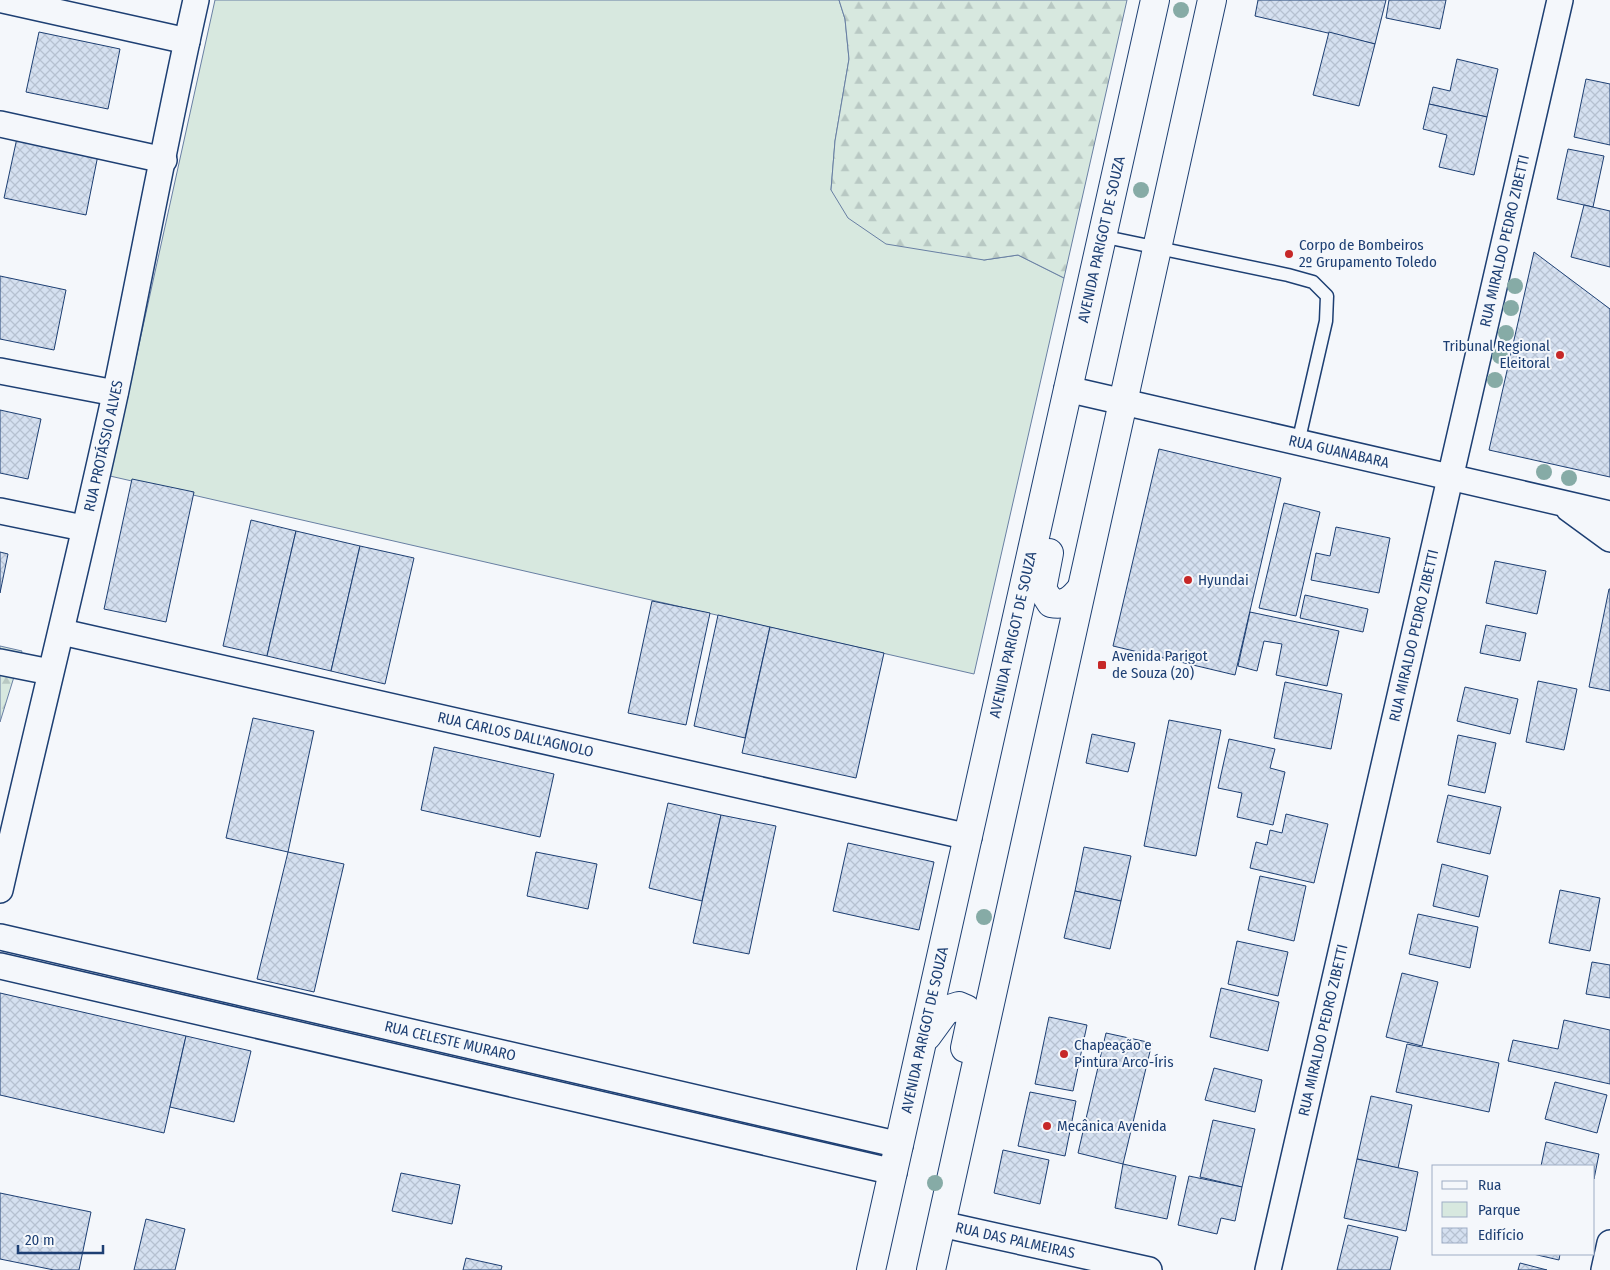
<svg xmlns="http://www.w3.org/2000/svg" width="1610" height="1270" font-family="'Fira Sans Condensed',sans-serif">
	<defs>
		<pattern id="forest-firs" width="22" height="20" patternUnits="userSpaceOnUse" patternTransform="scale(1.25)"><rect width="22" height="20" fill="#d7e8df"/><path d="M5 1l3.5 6h-7zM16 11l3.5 6h-7z" fill="#b8c8c3"/></pattern>
		<pattern id="building-cross-hatch" width="8" height="8" patternUnits="userSpaceOnUse" patternTransform="scale(1.25)"><rect width="8" height="8" fill="#d5e0f0"/><path d="M0 0l8 8M0 8l8-8" fill="none" stroke="#b6c1d1"/></pattern>
	</defs>
	<rect width="100%" height="100%" fill="#f4f7fb"/>
	<polygon fill="#d7e8df" stroke="#687fa3" points="215,0 839,0 845,19 849,59 835,141 831,190 984,260 1018,255 1064,278 974,674 110,476"/>
	<g fill="url(#forest-firs)" stroke="#687fa3">
		<polygon points="839,0 1127,0 1064,278 1018,255 984,260 886,244 848,218 831,190 835,141 849,59 845,19"/>
		<polygon points="0,646 22,651 0,722"/>
	</g>
	<g fill="url(#building-cross-hatch)" stroke="#1d3f73">
		<polygon points="1258,0 1386,0 1375,44 1255,16"/>
		<polygon points="1389,0 1446,0 1440,29 1386,18"/>
		<polygon points="39,32 120,49 108,109 26,92"/>
		<polygon points="1329,32 1375,44 1359,106 1313,95"/>
		<polygon points="1457,59 1498,69 1487,117 1429,104 1433,87 1450,91"/>
		<polygon points="1586,79 1610,84 1610,145 1574,137"/>
		<polygon points="1429,104 1487,117 1474,175 1439,167 1447,135 1423,129"/>
		<polygon points="17,138 98,155 86,215 4,198"/>
		<polygon points="1568,149 1604,156 1593,207 1557,199"/>
		<polygon points="1584,205 1610,211 1610,267 1571,257"/>
		<polygon points="1534,252 1610,309 1610,477 1489,450"/>
		<polygon points="0,276 66,290 54,350 0,339"/>
		<polygon points="0,410 41,419 28,479 0,473"/>
		<polygon points="1159,449 1281,478 1235,675 1113,646"/>
		<polygon points="132,479 194,492 166,622 104,609"/>
		<polygon points="1284,503 1320,512 1296,616 1259,608"/>
		<polygon points="251,520 296,531 267,656 223,646"/>
		<polygon points="1336,527 1390,538 1379,593 1311,580 1316,553 1330,556"/>
		<polygon points="296,531 360,546 331,671 267,656"/>
		<polygon points="360,546 414,558 385,684 331,671"/>
		<polygon points="0,552 8,554 0,593"/>
		<polygon points="1495,561 1546,571 1537,614 1486,603"/>
		<polygon points="1609,589 1610,589 1610,691 1589,687"/>
		<polygon points="1305,595 1368,609 1363,632 1300,618"/>
		<polygon points="652,601 710,613 686,725 628,713"/>
		<polygon points="1250,612 1339,631 1327,686 1276,675 1282,644 1264,641 1257,671 1238,666"/>
		<polygon points="718,615 770,627 745,738 694,726"/>
		<polygon points="1486,625 1526,633 1520,661 1480,653"/>
		<polygon points="770,627 884,653 856,778 742,753"/>
		<polygon points="1538,681 1577,689 1564,750 1526,742"/>
		<polygon points="1285,682 1342,694 1331,749 1274,738"/>
		<polygon points="1465,687 1518,699 1510,734 1457,721"/>
		<polygon points="253,718 314,731 288,852 226,838"/>
		<polygon points="1169,720 1221,730 1196,856 1144,846"/>
		<polygon points="1092,734 1135,743 1128,772 1086,763"/>
		<polygon points="1458,735 1496,743 1485,793 1448,785"/>
		<polygon points="1229,739 1275,749 1270,768 1285,772 1273,825 1237,817 1242,793 1218,788"/>
		<polygon points="434,747 554,774 540,837 421,810"/>
		<polygon points="1448,795 1501,807 1490,854 1437,842"/>
		<polygon points="668,803 721,815 702,901 649,888"/>
		<polygon points="1286,814 1328,824 1314,883 1250,868 1256,842 1267,845 1270,830 1282,833"/>
		<polygon points="721,815 776,826 749,954 693,943"/>
		<polygon points="848,843 934,862 919,930 833,911"/>
		<polygon points="1084,847 1131,856 1121,901 1075,891"/>
		<polygon points="288,852 344,864 314,992 257,979"/>
		<polygon points="536,852 597,864 588,909 527,896"/>
		<polygon points="1442,864 1488,876 1479,917 1433,906"/>
		<polygon points="1260,876 1306,886 1294,941 1248,930"/>
		<polygon points="1560,890 1600,898 1590,951 1549,943"/>
		<polygon points="1075,891 1121,901 1110,949 1064,938"/>
		<polygon points="1418,914 1478,927 1470,968 1409,954"/>
		<polygon points="1237,941 1288,952 1278,996 1228,984"/>
		<polygon points="1592,962 1610,965 1610,998 1586,994"/>
		<polygon points="1402,973 1438,982 1422,1046 1386,1037"/>
		<polygon points="1221,988 1279,1002 1268,1051 1210,1037"/>
		<polygon points="0,993 186,1036 164,1133 0,1095"/>
		<polygon points="1049,1017 1087,1025 1073,1091 1035,1084"/>
		<polygon points="1564,1020 1610,1030 1610,1084 1508,1061 1513,1040 1558,1049"/>
		<polygon points="1106,1033 1152,1043 1123,1164 1078,1153"/>
		<polygon points="186,1036 251,1051 234,1122 170,1107"/>
		<polygon points="1407,1044 1499,1063 1489,1112 1396,1092"/>
		<polygon points="1214,1068 1262,1080 1255,1112 1205,1100"/>
		<polygon points="1555,1082 1607,1095 1597,1133 1545,1119"/>
		<polygon points="1030,1092 1076,1101 1065,1156 1018,1146"/>
		<polygon points="1371,1096 1412,1105 1398,1168 1357,1159"/>
		<polygon points="1213,1120 1255,1129 1242,1187 1200,1177"/>
		<polygon points="1546,1142 1599,1154 1594,1179 1594,1166 1541,1166"/>
		<polygon points="1003,1150 1049,1160 1040,1204 994,1193"/>
		<polygon points="1357,1159 1418,1172 1406,1231 1344,1218"/>
		<polygon points="1123,1164 1176,1176 1167,1219 1115,1208"/>
		<polygon points="401,1173 460,1185 452,1224 392,1211"/>
		<polygon points="1189,1176 1242,1187 1235,1221 1221,1218 1217,1234 1178,1225"/>
		<polygon points="0,1193 91,1212 79,1270 54,1270 0,1259"/>
		<polygon points="146,1219 185,1229 175,1270 134,1270"/>
		<polygon points="1348,1225 1398,1237 1390,1270 1337,1270"/>
		<polygon points="1533,1254 1560,1254 1559,1260"/>
		<polygon points="466,1258 502,1266 501,1270 463,1270"/>
		<polygon points="1520,1263 1547,1270 1518,1270"/>
	</g>
	<g fill="none" stroke-linecap="round" stroke-linejoin="round">
		<defs>
			<polyline id="service" points="1101,236 1288,275 1313,282 1327,296 1326,321 1298,443"/>
			<g id="minor">
				<polyline points="3,0 187,41"/>
				<polyline points="0,124 164,160"/>
				<polyline points="0,371 115,393"/>
				<path id="s1" d="M1067 389 1610 514"/>
				<polyline points="1569,509 1610,539"/>
				<polyline points="0,511 83,528"/>
				<path id="s2" d="M62 632 969 837"/>
				<polyline points="0,662 50,672"/>
				<path id="s3" d="M0 890C38 723 80 557 116 390 143 260 167 129 196 0"/>
				<path id="s4" d="M0 937 900 1145"/>
				<polyline points="0,966 894,1172"/>
				<path id="s5" d="M941 1224 1149 1270"/>
				<path id="s6" d="M1268 1270 1560 0"/>
				<polyline points="1604,1270 1610,1243"/>
			</g>
			<g id="primary">
				<path d="M1049 553 1042 589 1051 603C1065 606 1072 600 1081 589"/>
				<polyline points="927,1036 946,1010 959,1006 966,1009 971,1020 965,1048"/>
				<path id="s7" d="M871 1270 1155 0"/>
				<polyline points="931,1270 1212,0"/>
			</g>
		</defs>
		<use href="#service" stroke="#1d3f73" stroke-width="15"/>
		<use href="#minor" stroke="#1d3f73" stroke-width="28"/>
		<use href="#primary" stroke="#1d3f73" stroke-width="30"/>
		<use href="#service" stroke="#f4f7fb" stroke-width="12"/>
		<use href="#minor" stroke="#f4f7fb" stroke-width="25"/>
		<use href="#primary" stroke="#f4f7fb" stroke-width="28"/>
	</g>
	<g fill="#86aba6">
		<circle cx="1181" cy="10" r="8"/>
		<circle cx="1141" cy="190" r="8"/>
		<circle cx="1515" cy="286" r="8"/>
		<circle cx="1511" cy="308" r="8"/>
		<circle cx="1506" cy="333" r="8"/>
		<circle cx="1500" cy="356" r="8"/>
		<circle cx="1495" cy="380" r="8"/>
		<circle cx="1544" cy="472" r="8"/>
		<circle cx="1569" cy="478" r="8"/>
		<circle cx="984" cy="917" r="8"/>
		<circle cx="935" cy="1183" r="8"/>
	</g>
	<g fill="#c62828" stroke="#f4f7fb" stroke-width="2">
		<circle cx="1289" cy="254" r="5"/>
		<circle cx="1560" cy="355" r="5"/>
		<circle cx="1188" cy="580" r="5"/>
		<rect x="1097" y="660" width="10" height="10" rx="2.5"/>
		<circle cx="1064" cy="1054" r="5"/>
		<circle cx="1047" cy="1126" r="5"/>
	</g>
	<g text-anchor="middle" stroke-width="4" stroke-linejoin="round" paint-order="stroke">
		<g font-size="15" fill="#1d3f73" stroke="#f4f7fb">
			<text dy="5" stroke="none"><textPath href="#s7" startOffset="1056">AVENIDA PARIGOT DE SOUZA</textPath></text>
			<text dy="5" stroke="none"><textPath href="#s6" startOffset="1056">RUA MIRALDO PEDRO ZIBETTI</textPath></text>
			<text dy="5" stroke="none"><textPath href="#s3" startOffset="456">RUA PROTÁSSIO ALVES</textPath></text>
			<text dy="5" stroke="none"><textPath href="#s1" startOffset="279">RUA GUANABARA</textPath></text>
			<text dy="5" stroke="none"><textPath href="#s7" startOffset="651">AVENIDA PARIGOT DE SOUZA</textPath></text>
			<text dy="5" stroke="none"><textPath href="#s6" startOffset="651">RUA MIRALDO PEDRO ZIBETTI</textPath></text>
			<text dy="5" stroke="none"><textPath href="#s2" startOffset="465">RUA CARLOS DALL'AGNOLO</textPath></text>
			<text dy="5" stroke="none"><textPath href="#s7" startOffset="246">AVENIDA PARIGOT DE SOUZA</textPath></text>
			<text dy="5" stroke="none"><textPath href="#s6" startOffset="246">RUA MIRALDO PEDRO ZIBETTI</textPath></text>
			<text dy="5" stroke="none"><textPath href="#s4" startOffset="462">RUA CELESTE MURARO</textPath></text>
			<text dy="5" stroke="none"><textPath href="#s5" startOffset="76">RUA DAS PALMEIRAS</textPath></text>
		</g>
		<g font-size="15" fill="#1d3f73" stroke="#f4f7fb" text-anchor="start">
			<text x="1299" y="250">Corpo de Bombeiros<tspan x="1299" dy="17">2º Grupamento Toledo</tspan></text>
			<text x="1550" y="351" text-anchor="end">Tribunal Regional<tspan x="1550" dy="17">Eleitoral</tspan></text>
			<text x="1198" y="585">Hyundai</text>
			<text x="1112" y="661">Avenida Parigot<tspan x="1112" dy="17">de Souza (20)</tspan></text>
			<text x="1074" y="1050">Chapeação e<tspan x="1074" dy="17">Pintura Arco-Íris</tspan></text>
			<text x="1057" y="1131">Mecânica Avenida</text>
		</g>
	</g>
	<rect x="1432" y="1165" width="162" height="90" fill="#f4f7fb" stroke="#9eadc5"/>
	<rect x="1442" y="1181" width="25" height="8" fill="#f4f7fb" stroke="#9eadc5"/>
	<text x="1478" y="1190" font-size="15" fill="#1d3f73">Rua</text>
	<rect x="1442" y="1202" width="25" height="15" fill="#d7e8df" stroke="#9eadc5"/>
	<text x="1478" y="1215" font-size="15" fill="#1d3f73">Parque</text>
	<rect x="1442" y="1228" width="25" height="15" fill="url(#building-cross-hatch)" stroke="#9eadc5"/>
	<text x="1478" y="1240" font-size="15" fill="#1d3f73">Edifício</text>
	<path d="M18 1245v8h85v-8" fill="none" stroke="#1d3f73" stroke-width="2.5"/>
	<text x="25" y="1245" font-size="15" fill="#1d3f73" stroke="#f4f7fb" stroke-width="4" paint-order="stroke">20 m</text>
</svg>
